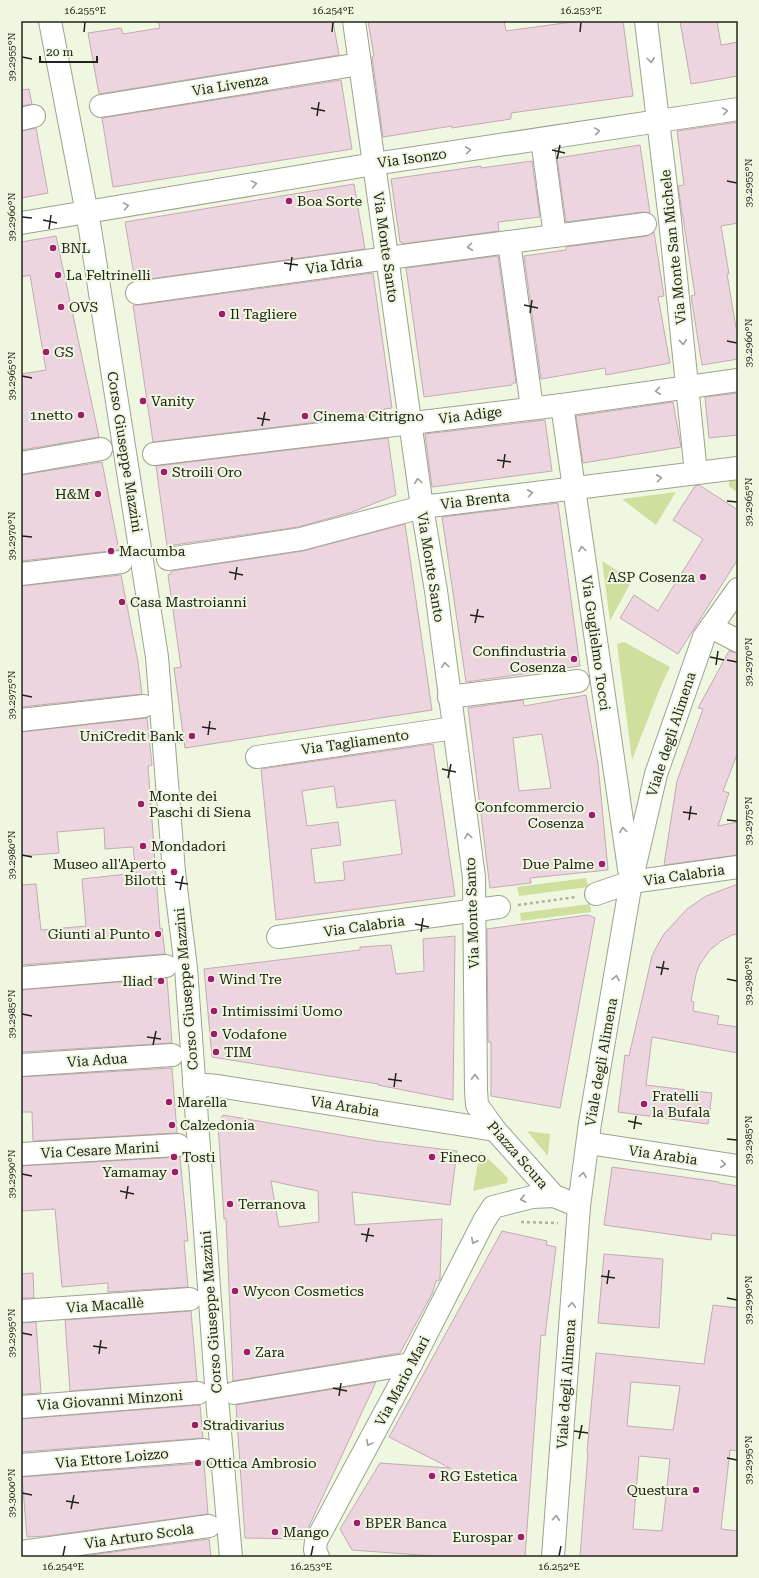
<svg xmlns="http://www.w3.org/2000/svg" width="759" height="1578" font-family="'Roboto Serif',serif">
	<rect width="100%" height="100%" fill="#f0f7e0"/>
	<g fill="#cfdf9d">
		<polygon points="738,480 738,493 729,486 729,481"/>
		<polygon points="676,492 656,525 622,499"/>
		<polygon points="602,561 632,580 610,621"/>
		<polygon points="624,642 670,667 660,688 632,760 617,644"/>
		<polygon points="586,878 588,887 519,896 517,887"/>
		<polygon points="590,904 591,912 521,921 520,913"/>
		<polygon points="527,1131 550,1134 548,1155 547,1155"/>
		<polygon points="480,1151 506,1176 508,1179 507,1183 473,1191"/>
	</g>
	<g fill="#edd5e0" stroke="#c2aab5" fill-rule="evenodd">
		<polygon points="158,21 333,21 339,55 99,94 88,33 121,28 123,34 160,28"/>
		<polygon points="368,21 504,21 506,31 579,21 623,21 633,96 511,113 511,119 452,128 452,126 383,137 372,57 374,56"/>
		<polygon points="680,21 717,21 721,45 738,42 738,76 691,84"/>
		<polygon points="341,80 352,149 113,187 102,118"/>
		<polygon points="29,89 32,104 21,106 21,90"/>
		<polygon points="738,122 738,223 721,226 729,274 727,274 736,328 738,328 738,359 702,365 691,296 695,295 678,186 684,185 677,131"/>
		<polygon points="36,128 48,193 21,198 21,131"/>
		<polygon points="640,145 650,213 643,212 566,222 557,158"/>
		<polygon points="532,161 540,217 498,222 499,231 402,244 402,242 400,242 391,179 481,166 481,168"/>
		<polygon points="354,184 365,249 135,281 125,222"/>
		<polygon points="654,232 664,296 658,297 670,363 606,375 605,368 541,379 524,256 566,250 566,247 647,236"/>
		<polygon points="56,236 99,437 21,450 21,374 46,370 30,275 21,277 21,242"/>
		<polygon points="498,256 516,383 512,383 512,385 424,397 406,268"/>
		<polygon points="373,273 392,408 384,409 384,414 153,442 133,305 139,305"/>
		<polygon points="738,393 738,435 709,438 705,397"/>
		<polygon points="673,402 681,447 583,463 576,416"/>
		<polygon points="545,420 552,471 432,487 425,434"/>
		<polygon points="388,438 396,495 352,512 298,527 167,546 156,466"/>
		<polygon points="102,462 119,550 21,561 21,475"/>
		<polygon points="699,485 738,510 738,559 678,654 620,618 634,595 658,611 703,539 673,520 695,486"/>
		<polygon points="558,503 580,666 466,682 442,517"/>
		<polygon points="405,524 432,710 185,748 174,668 181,667 168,575 171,574 171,571 303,551"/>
		<polygon points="121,575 138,662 142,694 21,707 21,586"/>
		<polygon points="729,651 738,653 738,752 723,791 729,793 718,826 738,822 738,855 664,865 677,781 703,709 698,708"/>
		<path d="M586 695 598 764 608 870 530 878 531 883 490 888 468 708 523 700 524 706ZM542 734 551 788 519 791 513 738Z"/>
		<polygon points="147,718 152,765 148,766 160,929 162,928 165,954 21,965 21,885 36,884 41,930 86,926 82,879 136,873 133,847 105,849 104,828 57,832 59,853 21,856 21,732"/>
		<path d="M433 744 455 896 276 920 261 769ZM334 786 337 808 395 800 402 854 343 862 345 880 315 883 311 849 341 845 338 822 307 826 302 791Z"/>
		<polygon points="738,884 738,934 732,935 721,941 710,950 700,964 696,974 691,1001 694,1002 693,1011 719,1016 717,1024 738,1027 738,1053 652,1037 646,1085 712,1093 708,1124 618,1112 625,1055 629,1056 652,956 657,946 664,934 687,909 706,896"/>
		<polygon points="588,915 595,918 560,1108 491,1096 491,1042 488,1042 487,929"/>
		<polygon points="455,936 453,1100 378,1085 378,1084 212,1057 204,969 360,950 360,947 391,945 396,974 424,971 423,939"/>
		<polygon points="167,978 172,1043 21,1052 21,990"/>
		<polygon points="172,1068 177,1133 33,1141 32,1112 21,1112 21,1077"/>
		<path d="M223 1115 376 1141 457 1151 450 1205 352 1192 355 1225 442 1219 440 1280 436 1281 432 1294 400 1353 233 1381 226 1218 224 1219 218 1123ZM271 1181 318 1191 319 1222 279 1227Z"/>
		<polygon points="180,1157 188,1241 184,1241 188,1287 108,1292 108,1283 62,1287 55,1209 21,1211 21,1166"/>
		<polygon points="612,1167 719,1182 719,1183 738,1186 738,1236 712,1233 711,1240 604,1225"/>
		<polygon points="502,1231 547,1241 546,1245 556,1247 545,1336 541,1335 525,1557 447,1557 352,1550 340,1529 380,1463 450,1468 389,1437"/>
		<polygon points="604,1254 663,1259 659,1328 598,1323"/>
		<polygon points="33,1273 34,1298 21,1298 21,1274"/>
		<path d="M713 1305 738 1308V1451L730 1450 721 1529 738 1531V1557H580L588 1452H587L596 1353 704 1364ZM631 1382 680 1386 673 1430 627 1426ZM639 1456 670 1459 662 1531 633 1529Z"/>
		<polygon points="191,1311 197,1381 70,1391 65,1320"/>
		<polygon points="36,1322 41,1393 21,1394 21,1323"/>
		<polygon points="376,1382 303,1539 245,1538 236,1405"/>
		<polygon points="200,1405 203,1438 21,1452 21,1419"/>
		<polygon points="204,1463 208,1514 46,1536 27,1537 22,1477"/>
		<polygon points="209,1539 211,1557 76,1557"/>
	</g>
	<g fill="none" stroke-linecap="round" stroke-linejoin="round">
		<defs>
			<g id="minor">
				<polyline points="50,21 90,229 157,657 174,872 186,968 217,1398 231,1557"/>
				<polyline points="354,21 422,507 436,591 474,877 476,1090 477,1105 495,1130 554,1196 579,1206"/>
				<polyline points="646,21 670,220 696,473"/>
				<polyline points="101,106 360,64"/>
				<polyline points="21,119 34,116"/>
				<polyline points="542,139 555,236"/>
				<polyline points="21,223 374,164 738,109"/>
				<polyline points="509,242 532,408"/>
				<polyline points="137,293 388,258 645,224"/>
				<polyline points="562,405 629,869"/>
				<polyline points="154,454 562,405 738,380"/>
				<polyline points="21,463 101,449"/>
				<polyline points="168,559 301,539 422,507 738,468"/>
				<polyline points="21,574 121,562"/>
				<polyline points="711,627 738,641"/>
				<polyline points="449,697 578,681"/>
				<polyline points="21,720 144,706"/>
				<polyline points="257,757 454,728"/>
				<polyline points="596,894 631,882 738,867"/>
				<polyline points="278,937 499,907"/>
				<polyline points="21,978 166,966"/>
				<polyline points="21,1065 172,1055"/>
				<polyline points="194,1084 218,1086 495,1130"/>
				<polyline points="588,1143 738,1166"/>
				<polyline points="21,1154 178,1145"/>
				<polyline points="21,1311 190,1299"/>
				<polyline points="234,1393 411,1364"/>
				<polyline points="21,1407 198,1393"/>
				<polyline points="21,1465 204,1450"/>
				<polyline points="21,1552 209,1526"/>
				<polyline points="318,1557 315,1550 316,1541 411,1364 484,1221 493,1207 532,1197 554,1196"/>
				<polyline points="553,1557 579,1206 590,1123 631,882 656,774 704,637 738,589"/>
			</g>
		</defs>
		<use href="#minor" stroke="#9da38e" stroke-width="24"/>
		<g stroke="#adb2a0" stroke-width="2.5" stroke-dasharray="3 3" stroke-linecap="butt">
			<polyline points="518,905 576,897"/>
			<polyline points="521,1222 558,1223"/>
		</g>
		<use href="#minor" stroke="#fff" stroke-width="22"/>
	</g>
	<defs><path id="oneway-chevron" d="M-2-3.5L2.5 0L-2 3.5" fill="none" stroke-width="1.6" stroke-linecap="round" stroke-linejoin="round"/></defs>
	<g stroke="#9c9c99">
		<use href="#oneway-chevron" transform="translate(651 60) rotate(83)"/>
		<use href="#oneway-chevron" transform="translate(725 111) rotate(-9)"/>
		<use href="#oneway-chevron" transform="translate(597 131) rotate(-9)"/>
		<use href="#oneway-chevron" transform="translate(468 150) rotate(-8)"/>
		<use href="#oneway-chevron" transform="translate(254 184) rotate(-10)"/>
		<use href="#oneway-chevron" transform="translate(126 206) rotate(-10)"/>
		<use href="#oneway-chevron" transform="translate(470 247) rotate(173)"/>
		<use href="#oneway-chevron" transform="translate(683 342) rotate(84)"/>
		<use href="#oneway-chevron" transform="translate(658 391) rotate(172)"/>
		<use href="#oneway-chevron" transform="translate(659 478) rotate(-7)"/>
		<use href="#oneway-chevron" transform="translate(418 481) rotate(-97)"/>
		<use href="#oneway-chevron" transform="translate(530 493) rotate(-7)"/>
		<use href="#oneway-chevron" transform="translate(582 549) rotate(-98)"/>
		<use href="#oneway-chevron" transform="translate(445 665) rotate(-98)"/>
		<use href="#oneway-chevron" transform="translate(623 830) rotate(-98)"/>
		<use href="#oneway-chevron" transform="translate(468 836) rotate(-98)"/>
		<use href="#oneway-chevron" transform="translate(616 978) rotate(-80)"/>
		<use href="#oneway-chevron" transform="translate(475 1077) rotate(-91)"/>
		<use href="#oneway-chevron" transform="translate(723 1164) rotate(8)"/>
		<use href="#oneway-chevron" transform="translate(583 1175) rotate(-82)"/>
		<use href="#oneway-chevron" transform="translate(523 1199) rotate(167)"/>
		<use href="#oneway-chevron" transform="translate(474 1241) rotate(117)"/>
		<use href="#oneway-chevron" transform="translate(572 1305) rotate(-86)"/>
		<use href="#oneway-chevron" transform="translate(369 1443) rotate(118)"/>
		<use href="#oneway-chevron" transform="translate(556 1518) rotate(-86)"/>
	</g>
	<path fill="none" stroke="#22241c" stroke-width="1.5" d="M84 32 85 22M332 32 333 22M580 32 581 22M22 57 32 59M311 108 325 111M317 116 319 102M552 150 565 153M557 159 560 145M727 181 737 183M22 217 32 218M43 220 57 223M49 229 51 215M284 263 298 265M290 271 292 257M524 305 538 308M530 313 532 300M727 341 737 343M22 376 32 378M257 418 270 420M262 426 265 412M497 460 511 462M503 468 505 454M727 501 737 502M22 536 32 537M229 572 243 575M235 580 237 567M470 615 484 617M475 623 478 609M710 657 724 660M727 660 737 662M716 665 718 651M22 695 32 697M202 727 216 729M208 735 210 721M442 769 456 772M448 778 451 764M683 812 697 814M689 820 691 806M727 820 737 821M22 855 32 857M175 882 188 884M180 890 183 876M415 924 429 927M421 932 423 918M656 967 669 969M661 975 664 961M727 979 737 981M22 1014 32 1016M147 1037 161 1039M153 1045 156 1031M388 1079 402 1081M394 1087 396 1073M628 1121 642 1124M634 1129 636 1116M727 1139 737 1140M22 1174 32 1176M120 1191 134 1194M126 1199 128 1186M361 1234 374 1236M366 1242 369 1228M601 1276 615 1278M607 1284 609 1270M727 1298 737 1300M22 1333 32 1335M93 1346 107 1348M99 1354 101 1340M333 1388 347 1391M339 1396 341 1383M574 1431 588 1433M579 1439 582 1425M727 1458 737 1460M22 1493 32 1495M66 1501 79 1503M71 1509 74 1495M63 1556 65 1546M311 1556 313 1546M559 1556 561 1546"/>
	<g fill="#9f1c6d" stroke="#f0f7e0" stroke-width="1.5">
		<circle cx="289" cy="201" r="4"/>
		<circle cx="53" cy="248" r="4"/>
		<circle cx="58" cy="275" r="4"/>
		<circle cx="61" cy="307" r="4"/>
		<circle cx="222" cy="314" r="4"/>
		<circle cx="46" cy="352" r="4"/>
		<circle cx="143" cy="401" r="4"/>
		<circle cx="81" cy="415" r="4"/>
		<circle cx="305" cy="416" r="4"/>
		<circle cx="164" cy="472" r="4"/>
		<circle cx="98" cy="494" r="4"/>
		<circle cx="111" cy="551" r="4"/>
		<circle cx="703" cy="577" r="4"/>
		<circle cx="122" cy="602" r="4"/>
		<circle cx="574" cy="659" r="4"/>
		<circle cx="192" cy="736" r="4"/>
		<circle cx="141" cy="804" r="4"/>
		<circle cx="592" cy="815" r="4"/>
		<circle cx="143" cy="846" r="4"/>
		<circle cx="602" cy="864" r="4"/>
		<circle cx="174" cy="872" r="4"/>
		<circle cx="158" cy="934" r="4"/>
		<circle cx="211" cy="979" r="4"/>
		<circle cx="161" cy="981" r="4"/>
		<circle cx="214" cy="1011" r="4"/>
		<circle cx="214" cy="1034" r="4"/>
		<circle cx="216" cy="1052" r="4"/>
		<circle cx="169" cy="1102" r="4"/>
		<circle cx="644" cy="1104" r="4"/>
		<circle cx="172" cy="1125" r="4"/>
		<circle cx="174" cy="1157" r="4"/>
		<circle cx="432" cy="1157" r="4"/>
		<circle cx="175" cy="1172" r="4"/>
		<circle cx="230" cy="1204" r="4"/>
		<circle cx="235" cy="1291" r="4"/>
		<circle cx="247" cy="1352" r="4"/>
		<circle cx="195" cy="1425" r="4"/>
		<circle cx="198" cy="1463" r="4"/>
		<circle cx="432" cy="1476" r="4"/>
		<circle cx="696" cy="1490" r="4"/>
		<circle cx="357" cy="1523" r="4"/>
		<circle cx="275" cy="1532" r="4"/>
		<circle cx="521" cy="1537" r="4"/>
	</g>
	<g text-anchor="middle" stroke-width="4" stroke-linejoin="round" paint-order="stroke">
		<g font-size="14" fill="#22241c" stroke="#f0f7e0">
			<text transform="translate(230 85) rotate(-9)" y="5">Via Livenza</text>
			<text transform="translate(412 158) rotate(-8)" y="5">Via Isonzo</text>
			<text transform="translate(386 247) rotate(82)" y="5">Via Monte Santo</text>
			<text transform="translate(673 247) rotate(-96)" y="5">Via Monte San Michele</text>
			<text transform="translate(334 265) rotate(-8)" y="5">Via Idria</text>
			<text transform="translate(470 415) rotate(-7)" y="5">Via Adige</text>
			<text transform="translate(125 452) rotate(81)" y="5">Corso Giuseppe Mazzini</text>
			<text transform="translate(475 500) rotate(-7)" y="5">Via Brenta</text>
			<text transform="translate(431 567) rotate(81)" y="5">Via Monte Santo</text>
			<text transform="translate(596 643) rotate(82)" y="5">Via Guglielmo Tocci</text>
			<text transform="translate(671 734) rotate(-72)" y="5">Viale degli Alimena</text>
			<text transform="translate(355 742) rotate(-8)" y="5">Via Tagliamento</text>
			<text transform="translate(684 875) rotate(-8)" y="5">Via Calabria</text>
			<text transform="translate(472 913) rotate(-92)" y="5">Via Monte Santo</text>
			<text transform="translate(364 926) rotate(-8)" y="5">Via Calabria</text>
			<text transform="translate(186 989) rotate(-95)" y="5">Corso Giuseppe Mazzini</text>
			<text transform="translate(97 1060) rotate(-4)" y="5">Via Adua</text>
			<text transform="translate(601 1062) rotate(-80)" y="5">Viale degli Alimena</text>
			<text transform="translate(345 1106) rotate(9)" y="5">Via Arabia</text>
			<text transform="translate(100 1150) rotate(-3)" y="5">Via Cesare Marini</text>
			<text transform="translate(518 1155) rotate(49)" y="5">Piazza Scura</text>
			<text transform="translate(663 1155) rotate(8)" y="5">Via Arabia</text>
			<text transform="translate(105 1305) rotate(-4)" y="5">Via Macallè</text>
			<text transform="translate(211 1312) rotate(-94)" y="5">Corso Giuseppe Mazzini</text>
			<text transform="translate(402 1381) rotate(-62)" y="5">Via Mario Mari</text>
			<text transform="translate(566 1384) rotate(-86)" y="5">Viale degli Alimena</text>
			<text transform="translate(110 1400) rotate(-4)" y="5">Via Giovanni Minzoni</text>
			<text transform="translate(112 1458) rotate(-5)" y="5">Via Ettore Loizzo</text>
			<text transform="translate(139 1536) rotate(-8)" y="5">Via Arturo Scola</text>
		</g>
		<g font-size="14" fill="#22241c" stroke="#f0f7e0" text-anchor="start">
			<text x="297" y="206">Boa Sorte</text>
			<text x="61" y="253">BNL</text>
			<text x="66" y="280">La Feltrinelli</text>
			<text x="69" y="312">OVS</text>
			<text x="230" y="319">Il Tagliere</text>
			<text x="54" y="357">GS</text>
			<text x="151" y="406">Vanity</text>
			<text x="73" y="420" text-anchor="end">1netto</text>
			<text x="313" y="421">Cinema Citrigno</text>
			<text x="172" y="477">Stroili Oro</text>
			<text x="90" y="499" text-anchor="end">H&amp;M</text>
			<text x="119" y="556">Macumba</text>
			<text x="695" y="582" text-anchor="end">ASP Cosenza</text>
			<text x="130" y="607">Casa Mastroianni</text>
			<text x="566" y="656" text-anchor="end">Confindustria<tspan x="566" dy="16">Cosenza</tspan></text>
			<text x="184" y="741" text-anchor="end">UniCredit Bank</text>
			<text x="149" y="801">Monte dei<tspan x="149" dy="16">Paschi di Siena</tspan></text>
			<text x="584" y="812" text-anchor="end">Confcommercio<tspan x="584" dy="16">Cosenza</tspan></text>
			<text x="151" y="851">Mondadori</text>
			<text x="166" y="869" text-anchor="end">Museo all'Aperto<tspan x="166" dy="16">Bilotti</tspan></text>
			<text x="594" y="869" text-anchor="end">Due Palme</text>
			<text x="150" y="939" text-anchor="end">Giunti al Punto</text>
			<text x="219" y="984">Wind Tre</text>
			<text x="153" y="986" text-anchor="end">Iliad</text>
			<text x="222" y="1016">Intimissimi Uomo</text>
			<text x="222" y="1039">Vodafone</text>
			<text x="224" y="1057">TIM</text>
			<text x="652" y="1101">Fratelli<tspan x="652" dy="16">la Bufala</tspan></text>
			<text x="177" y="1107">Marella</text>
			<text x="180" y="1130">Calzedonia</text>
			<text x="182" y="1162">Tosti</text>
			<text x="440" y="1162">Fineco</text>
			<text x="167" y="1177" text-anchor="end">Yamamay</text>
			<text x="238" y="1209">Terranova</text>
			<text x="243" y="1296">Wycon Cosmetics</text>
			<text x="255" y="1357">Zara</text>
			<text x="203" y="1430">Stradivarius</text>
			<text x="206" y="1468">Ottica Ambrosio</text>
			<text x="440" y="1481">RG Estetica</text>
			<text x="688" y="1495" text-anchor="end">Questura</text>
			<text x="365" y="1528">BPER Banca</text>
			<text x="283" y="1537">Mango</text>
			<text x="513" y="1542" text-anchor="end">Eurospar</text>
		</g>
	</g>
	<rect width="759" height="1578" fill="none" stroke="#f0f7e0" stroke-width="44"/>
	<path d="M40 56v6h57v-6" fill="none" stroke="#22241c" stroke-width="2"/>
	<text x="46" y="56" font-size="12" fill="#22241c" stroke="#f0f7e0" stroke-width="3" paint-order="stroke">20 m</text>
	<rect x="22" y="22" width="715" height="1534" fill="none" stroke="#22241c" stroke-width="1.5"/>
	<g font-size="10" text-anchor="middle" fill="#22241c">
		<text x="85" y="14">16.255°E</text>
		<text x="333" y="14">16.254°E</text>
		<text x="581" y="14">16.253°E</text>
		<text transform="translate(11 57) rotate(-90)" y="4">39.2955°N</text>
		<text transform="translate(748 183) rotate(-90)" y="4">39.2955°N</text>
		<text transform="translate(11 217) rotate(-90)" y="4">39.2960°N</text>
		<text transform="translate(748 343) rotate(-90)" y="4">39.2960°N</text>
		<text transform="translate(11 376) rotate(-90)" y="4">39.2965°N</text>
		<text transform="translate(748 502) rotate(-90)" y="4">39.2965°N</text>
		<text transform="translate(11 536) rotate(-90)" y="4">39.2970°N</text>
		<text transform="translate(748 662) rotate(-90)" y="4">39.2970°N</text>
		<text transform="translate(11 695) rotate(-90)" y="4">39.2975°N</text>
		<text transform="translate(748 821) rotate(-90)" y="4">39.2975°N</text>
		<text transform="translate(11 855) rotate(-90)" y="4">39.2980°N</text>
		<text transform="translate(748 981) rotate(-90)" y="4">39.2980°N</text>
		<text transform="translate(11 1014) rotate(-90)" y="4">39.2985°N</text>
		<text transform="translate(748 1140) rotate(-90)" y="4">39.2985°N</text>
		<text transform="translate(11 1174) rotate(-90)" y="4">39.2990°N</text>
		<text transform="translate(748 1300) rotate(-90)" y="4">39.2990°N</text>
		<text transform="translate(11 1333) rotate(-90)" y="4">39.2995°N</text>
		<text transform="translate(748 1460) rotate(-90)" y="4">39.2995°N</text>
		<text transform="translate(11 1493) rotate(-90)" y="4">39.3000°N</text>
		<text x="63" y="1570">16.254°E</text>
		<text x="311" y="1570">16.253°E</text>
		<text x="559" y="1570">16.252°E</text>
	</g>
</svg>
